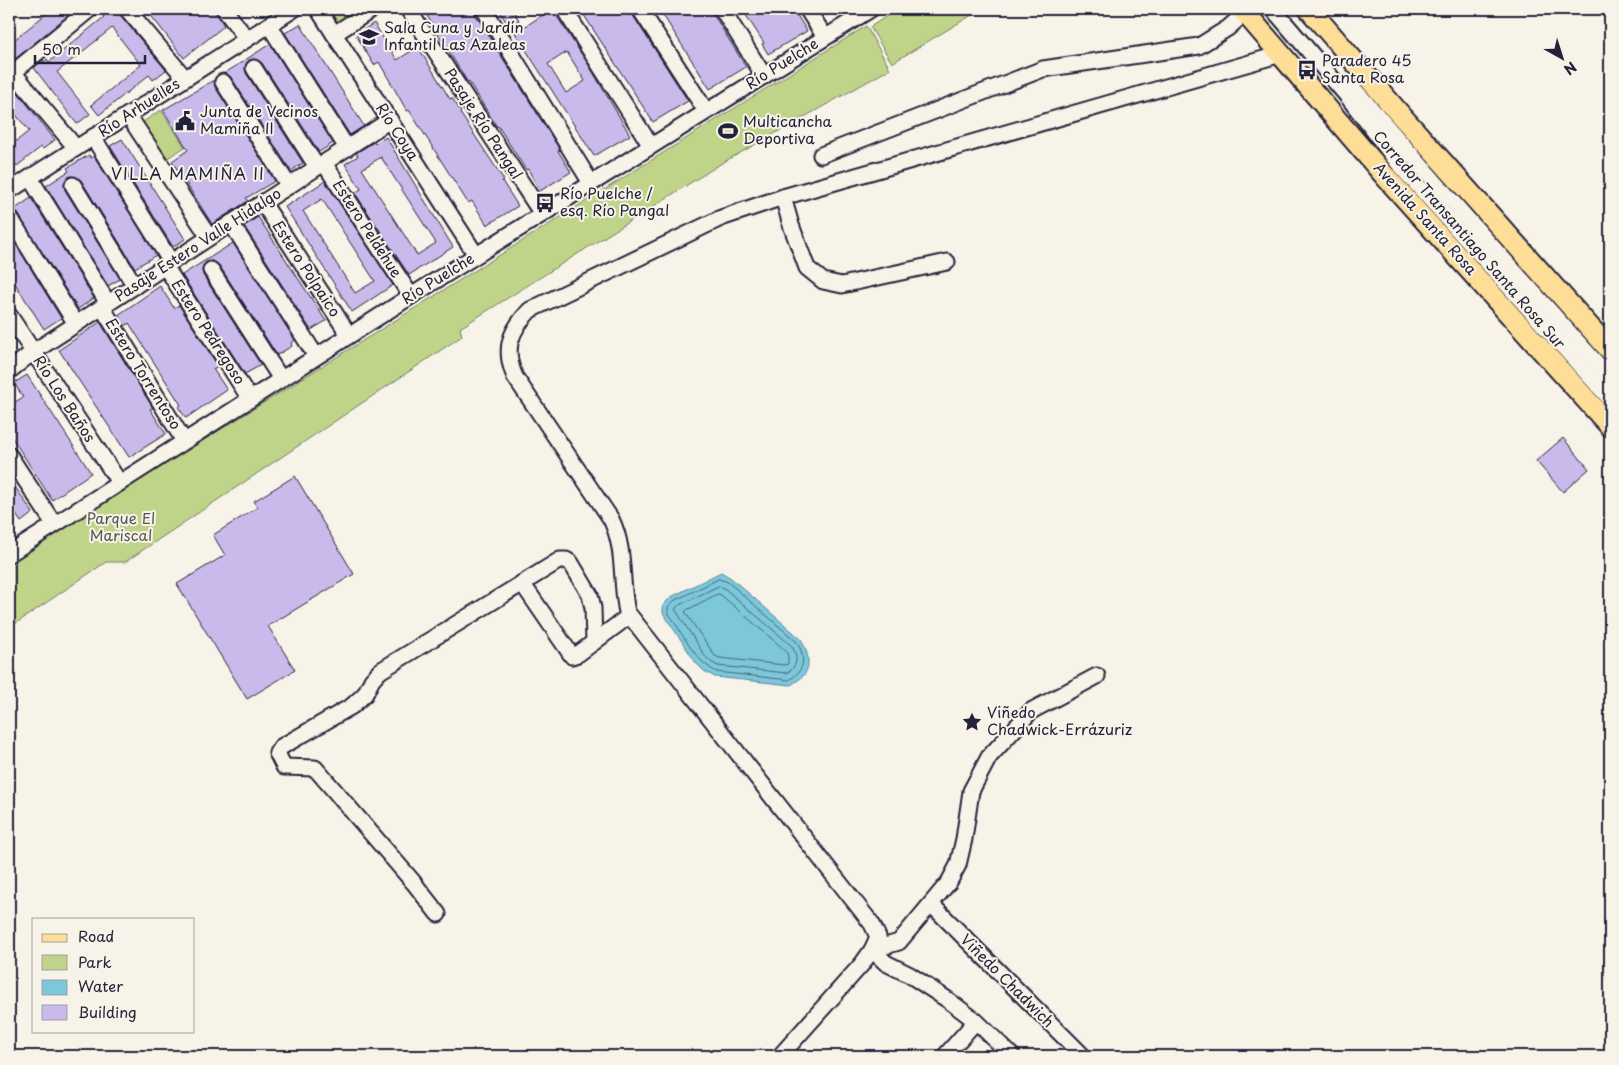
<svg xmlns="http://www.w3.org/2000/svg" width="1619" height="1065" font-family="'Playpen Sans',sans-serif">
	<rect width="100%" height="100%" fill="#f7f3e8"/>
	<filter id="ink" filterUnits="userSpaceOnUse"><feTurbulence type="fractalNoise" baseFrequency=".02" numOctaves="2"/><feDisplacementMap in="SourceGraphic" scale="10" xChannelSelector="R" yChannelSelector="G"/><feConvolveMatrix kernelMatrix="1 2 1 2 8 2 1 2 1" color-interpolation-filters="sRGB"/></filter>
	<g filter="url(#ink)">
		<g fill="#c0d489" stroke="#717b62">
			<polygon points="329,9 362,9 338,25"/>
			<polygon points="898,9 982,9 892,63 870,27"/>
			<polygon points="866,26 890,69 722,163 460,328 462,336 125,562 106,562 9,628 9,562"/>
			<polygon points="161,110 185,147 166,159 143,122"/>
		</g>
		<path fill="#7bc8da" stroke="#57869a" d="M721 572 731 578 801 639C807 650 812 664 804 675 801 679 795 682 791 685L715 677 704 671 696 663 663 613V605L671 597Z"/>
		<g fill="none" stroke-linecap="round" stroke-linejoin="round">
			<g stroke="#46647b" stroke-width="1">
				<path d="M719 579 728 582 797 642C806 659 805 670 789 680L717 672C695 662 681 631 668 612V607L674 601Z"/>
				<path d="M719 586 724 588 792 646C798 657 798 666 787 673L718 666 711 662 705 656 675 609 678 606Z"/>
				<polygon points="718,594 721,595 786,651 788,656 788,664 784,665 720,658 715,656 685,612 687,610"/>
			</g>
		</g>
		<g fill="#cabaeb" stroke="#22223b" fill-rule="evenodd">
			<polygon points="52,9 76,9 9,64 9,44"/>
			<polygon points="112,9 117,9 120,15 166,70 153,80 149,75 99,115 91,105 141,65 112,28 57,72 90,114 77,124 34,68 43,60 44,62 47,59 49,62 104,17 103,16"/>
			<polygon points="146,9 215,9 224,26 184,58"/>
			<polygon points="423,9 472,9 560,150 558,151 571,172 540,191 528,169 526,170 498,126 497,127 469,82 468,83"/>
			<polygon points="498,9 512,9 519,20 509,26"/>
			<path d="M552 9 590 67 630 135 594 156 515 33ZM567 52 585 81 566 93 548 64Z"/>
			<polygon points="580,9 631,9 632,14 688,101 653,122"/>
			<polygon points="659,9 710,9 746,67 710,89"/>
			<polygon points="742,9 793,9 807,31 768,54 762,44 764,43"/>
			<polygon points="374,23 397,60 418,47 450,99 452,98 461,112 460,113 504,180 502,181 518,206 487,225 472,201 468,203 409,110 407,111 379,62 374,65 356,35"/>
			<polygon points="300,24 364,126 350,135 285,33"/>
			<polygon points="270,44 333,143 319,152 262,63 254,59 249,60 245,68 246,73 303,163 291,171 231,77 225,73"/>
			<polygon points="214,80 215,87 275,181 246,198 248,201 212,224 172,161 188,150 163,110"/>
			<polygon points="9,85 12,85 55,140 43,149 41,147 17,166 9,156 9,147 29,131 9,106"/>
			<path d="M386 137 453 247 409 275 355 193 361 189 345 164 358 156 356 153 374 142 375 144ZM381 157 436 243 417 255 362 169Z"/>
			<polygon points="122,139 185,239 173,247 110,146"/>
			<polygon points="89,155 91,158 94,156 156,255 135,268 81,180 73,176 68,177 64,185 65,190 120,279 108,286 46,186 69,171 67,168"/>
			<path d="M325 181 393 285 352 312 285 207ZM322 199 375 281 355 293 303 211Z"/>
			<polygon points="31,198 94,298 78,309 15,209"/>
			<polygon points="258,217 326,321 311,330 244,226"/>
			<polygon points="9,233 61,318 44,329 9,274"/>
			<polygon points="233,243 295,340 291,343 292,346 277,355 219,265 211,261 206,262 202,270 203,275 261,365 245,374 182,275"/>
			<polygon points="160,286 174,308 179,305 218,366 213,369 227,390 186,418 178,407 181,405 129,323 125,326 118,315"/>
			<polygon points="100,322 153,408 150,409 166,434 129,457 59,350"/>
			<polygon points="27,375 91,473 52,500 9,433 9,406 23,397 14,383"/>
			<polygon points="1563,438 1589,469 1563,492 1536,461"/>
			<polygon points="295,476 354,574 268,626 295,670 247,699 177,584 225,555 213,535 258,507 254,501"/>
			<polygon points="9,478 33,513 21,522 9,504"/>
		</g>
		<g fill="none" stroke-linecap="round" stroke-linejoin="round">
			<defs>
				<g id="minor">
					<polyline points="127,9 185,78"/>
					<polyline points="224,9 247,39"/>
					<polyline points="318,9 476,255"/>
					<polyline points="408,9 542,214"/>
					<polyline points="484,9 591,183"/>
					<polyline points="564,9 651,146"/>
					<polyline points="640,9 706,111"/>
					<polyline points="722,9 764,76"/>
					<polyline points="807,9 825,37"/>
					<polyline points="1273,9 1348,97 1402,168 1610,399"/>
					<polyline points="269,25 347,148"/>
					<polyline points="334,34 373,9"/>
					<polyline points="254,68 317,167"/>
					<polyline points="13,72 76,148"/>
					<polyline points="9,76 90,9"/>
					<polyline points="223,82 289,186"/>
					<polyline points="1354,89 1464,215 1610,378"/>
					<polyline points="128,115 209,237"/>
					<polyline points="93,137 171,262"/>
					<polyline points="821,155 1043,69 1199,46 1228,28 1245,13"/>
					<polyline points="324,163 411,296"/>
					<polyline points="30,178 108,303"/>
					<polyline points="73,185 135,286"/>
					<polyline points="9,191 294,9"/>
					<polyline points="783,197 791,225 807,268 823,281 842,285 947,262"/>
					<polyline points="263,203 349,335"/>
					<polyline points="9,216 76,324"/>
					<polyline points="231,223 316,356"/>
					<polyline points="165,266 250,399"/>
					<polyline points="211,270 281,379"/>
					<polyline points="102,307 184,441"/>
					<polyline points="9,315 119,482"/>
					<polyline points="9,371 33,352 390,120"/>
					<polyline points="9,455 54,524"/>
					<polyline points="9,554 411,296 871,9"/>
					<polyline points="522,583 572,656 578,654 629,616"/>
					<polyline points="932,905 1083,1056"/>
					<polyline points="438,914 414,883 315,768 284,767 277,753 281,747 352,706 365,694 372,680 380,671 560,560 566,560 571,563 590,595 593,608 594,642"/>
					<polyline points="872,950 899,942 949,882 958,865 964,839 971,791 989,757 1031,711 1097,676"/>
					<polyline points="872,950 886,963 910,975 948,1000 976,1021 1012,1056"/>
					<path d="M780 1056 862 964 872 950 878 937 872 924 627 612C620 580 626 550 611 519L515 377C503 349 510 331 530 310L721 218 783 197 1281 54"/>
					<polyline points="945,1056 976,1021"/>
				</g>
				<g id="major">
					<polyline points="1242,9 1385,176 1610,426"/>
					<polyline points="1309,9 1398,112 1610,350"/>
				</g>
			</defs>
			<use href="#minor" stroke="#22223b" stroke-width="19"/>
			<use href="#major" stroke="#22223b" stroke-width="24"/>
			<use href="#minor" stroke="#f7f3e8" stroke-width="15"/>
			<use href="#major" stroke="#fedd96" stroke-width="20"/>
		</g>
	</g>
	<defs>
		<symbol id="school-bare" viewBox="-9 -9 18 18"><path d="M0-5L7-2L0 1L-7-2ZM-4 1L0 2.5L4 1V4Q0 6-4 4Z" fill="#22223b" stroke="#f7f3e8" stroke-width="2.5" paint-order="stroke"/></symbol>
		<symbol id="bus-bare" viewBox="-9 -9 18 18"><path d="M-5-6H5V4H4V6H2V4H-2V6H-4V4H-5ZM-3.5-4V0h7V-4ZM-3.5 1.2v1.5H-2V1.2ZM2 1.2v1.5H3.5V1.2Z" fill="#22223b" stroke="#f7f3e8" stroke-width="2.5" paint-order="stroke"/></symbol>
		<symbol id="civic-bare" viewBox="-9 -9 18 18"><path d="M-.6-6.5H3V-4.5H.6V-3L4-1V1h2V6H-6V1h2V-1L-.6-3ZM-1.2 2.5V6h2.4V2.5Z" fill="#22223b" stroke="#f7f3e8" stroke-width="2.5" paint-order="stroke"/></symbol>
		<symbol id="stadium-bare" viewBox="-9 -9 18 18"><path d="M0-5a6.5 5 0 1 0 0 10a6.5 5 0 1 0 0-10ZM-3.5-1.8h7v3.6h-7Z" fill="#22223b" stroke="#f7f3e8" stroke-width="2.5" paint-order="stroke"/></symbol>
		<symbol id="sight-bare" viewBox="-9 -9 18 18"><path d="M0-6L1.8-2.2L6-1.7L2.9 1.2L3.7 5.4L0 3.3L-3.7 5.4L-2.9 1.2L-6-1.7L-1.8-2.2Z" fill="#22223b" stroke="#f7f3e8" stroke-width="2.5" paint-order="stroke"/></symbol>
	</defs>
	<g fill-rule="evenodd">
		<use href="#school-bare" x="355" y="23" width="28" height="28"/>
		<use href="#bus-bare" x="1293" y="56" width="28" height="28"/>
		<use href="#civic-bare" x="171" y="107" width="28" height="28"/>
		<use href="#stadium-bare" x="714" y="117" width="28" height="28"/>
		<use href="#bus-bare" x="531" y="189" width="28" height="28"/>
		<use href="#sight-bare" x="958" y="708" width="28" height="28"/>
	</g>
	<g text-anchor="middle" stroke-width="4" stroke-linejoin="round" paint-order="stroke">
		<g font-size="15" fill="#22223b" stroke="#f7f3e8" text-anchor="start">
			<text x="384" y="33">Sala Cuna y Jardín<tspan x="384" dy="17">Infantil Las Azaleas</tspan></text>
			<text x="1322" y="66">Paradero 45<tspan x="1322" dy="17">Santa Rosa</tspan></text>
			<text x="200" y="117">Junta de Vecinos<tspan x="200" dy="17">Mamiña II</tspan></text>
			<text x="743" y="127">Multicancha<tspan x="743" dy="17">Deportiva</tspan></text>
			<text x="560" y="199">Río Puelche /<tspan x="560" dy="17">esq. Río Pangal</tspan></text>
			<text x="987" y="718">Viñedo<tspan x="987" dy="17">Chadwick-Errázuriz</tspan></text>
		</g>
		<g font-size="15" fill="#22223b" stroke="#f7f3e8">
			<text transform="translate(782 64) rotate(-32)" y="5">Río Puelche</text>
			<text transform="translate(139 108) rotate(-33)" y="5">Río Arhuelles</text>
			<text transform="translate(483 124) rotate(57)" y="5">Pasaje Río Pangal</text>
			<text transform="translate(397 132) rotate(57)" y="5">Río Coya</text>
			<text transform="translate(1425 219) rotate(48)" y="5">Avenida Santa Rosa</text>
			<text transform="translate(367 229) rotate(57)" y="5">Estero Peldehue</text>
			<text transform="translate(1469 240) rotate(49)" y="5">Corredor Transantiago Santa Rosa Sur</text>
			<text transform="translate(198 245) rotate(-33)" y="5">Pasaje Estero Valle Hidalgo</text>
			<text transform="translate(306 269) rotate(57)" y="5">Estero Polpaico</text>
			<text transform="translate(438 279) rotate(-32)" y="5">Río Puelche</text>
			<text transform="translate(208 332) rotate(57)" y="5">Estero Pedregoso</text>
			<text transform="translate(143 374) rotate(58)" y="5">Estero Torrentoso</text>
			<text transform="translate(64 399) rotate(57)" y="5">Río Los Baños</text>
			<text transform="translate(1007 981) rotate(45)" y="5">Viñedo Chadwich</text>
		</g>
		<g font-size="15" fill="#515752" stroke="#f7f3e8">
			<text x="121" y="524">Parque El<tspan x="121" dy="17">Mariscal</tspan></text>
		</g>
		<g font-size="16" letter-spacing="1" fill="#22223b" stroke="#f7f3e8">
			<text x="188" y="180">VILLA MAMIÑA II</text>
		</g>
	</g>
	<rect width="1619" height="1065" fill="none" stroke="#f7f3e8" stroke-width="30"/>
	<rect x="15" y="15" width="1589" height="1035" fill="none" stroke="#22223b" stroke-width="2" filter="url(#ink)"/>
	<rect x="32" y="918" width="162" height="115" fill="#f7f3e8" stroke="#a29fa3"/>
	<rect x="42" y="934" width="25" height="8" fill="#fedd96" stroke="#a29fa3"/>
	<text x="78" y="942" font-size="15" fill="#22223b">Road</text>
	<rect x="42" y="955" width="25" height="15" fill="#c0d489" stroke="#a29fa3"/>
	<text x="78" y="968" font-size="15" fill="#22223b">Park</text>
	<rect x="42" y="980" width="25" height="15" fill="#7bc8da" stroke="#a29fa3"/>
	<text x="78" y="992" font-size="15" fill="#22223b">Water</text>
	<rect x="42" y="1005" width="25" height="15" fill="#cabaeb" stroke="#a29fa3"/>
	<text x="78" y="1018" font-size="15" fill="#22223b">Building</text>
	<g transform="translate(1562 58) rotate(141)" stroke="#f7f3e8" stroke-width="4" paint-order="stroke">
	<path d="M0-4L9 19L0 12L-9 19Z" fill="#22223b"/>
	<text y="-8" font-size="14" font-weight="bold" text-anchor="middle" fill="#22223b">N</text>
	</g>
	<path d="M35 55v8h110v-8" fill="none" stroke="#22223b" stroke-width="2.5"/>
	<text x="42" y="55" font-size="15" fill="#22223b" stroke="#f7f3e8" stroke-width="4" paint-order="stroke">50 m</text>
</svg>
